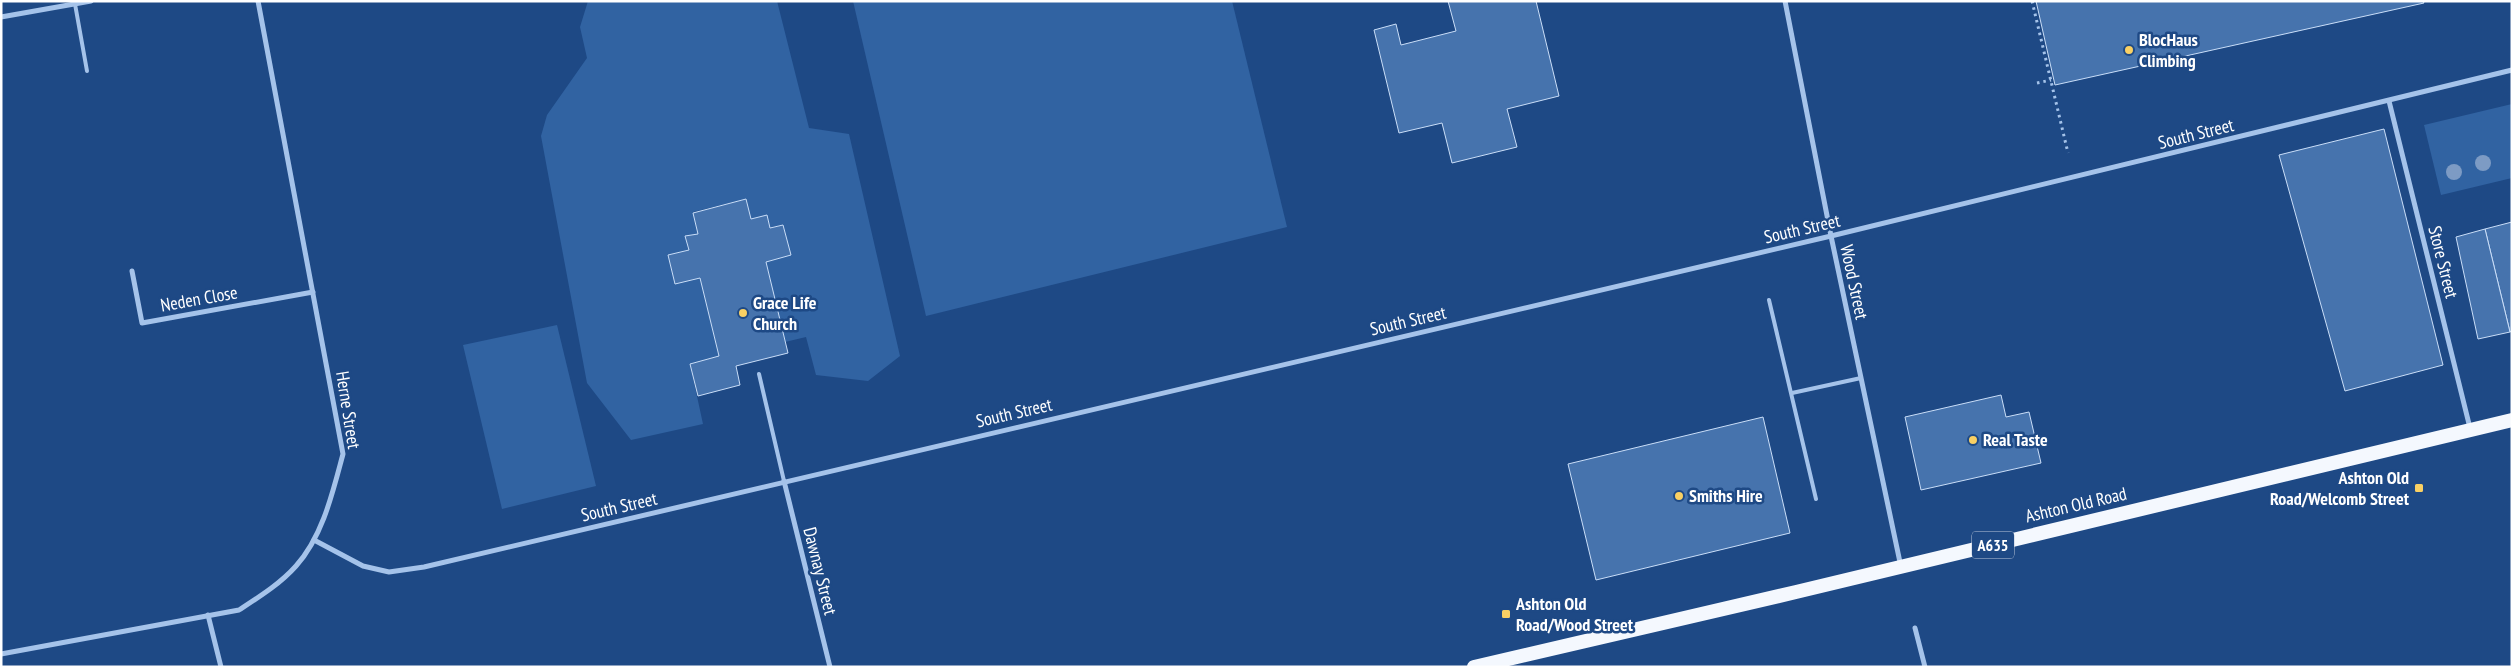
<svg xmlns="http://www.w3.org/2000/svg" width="2513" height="668" font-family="'PT Sans Narrow',sans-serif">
	<rect width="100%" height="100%" fill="#1e4985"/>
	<g fill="#3163a2">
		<polygon points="588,1 777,1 809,128 849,134 900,356 868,381 816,375 806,337 785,342 766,262 791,255 783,225 766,228 767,215 751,219 746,199 693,212 698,234 686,237 689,250 668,255 675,283 700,278 719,356 690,364 703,424 631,440 587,383 541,136 547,115 587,58 580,27"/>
		<polygon points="853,1 1232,1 1287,227 926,316"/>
		<polygon points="2512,104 2512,178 2441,195 2424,125"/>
		<polygon points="557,325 596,486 502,509 463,345"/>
	</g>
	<g fill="#4673ad" stroke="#cadef8">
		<polygon points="1448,1 1536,1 1559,96 1507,109 1517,147 1452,163 1442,123 1399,133 1374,30 1396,24 1401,45 1456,31"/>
		<polygon points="2036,1 2423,1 2424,3 2055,85"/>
		<polygon points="2384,129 2443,365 2345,391 2279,155"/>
		<polygon points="746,199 751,219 767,215 770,228 783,225 791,255 766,262 788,353 736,366 740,385 698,396 690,364 719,356 700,278 675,284 668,255 689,250 685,236 698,234 693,213"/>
		<polygon points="2512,222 2512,331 2510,332 2485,229"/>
		<polygon points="2485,229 2510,332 2478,339 2456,237"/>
		<polygon points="2001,395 2006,417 2029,412 2041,463 1921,490 1905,417"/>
		<polygon points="1763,417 1790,533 1596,580 1568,464"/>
	</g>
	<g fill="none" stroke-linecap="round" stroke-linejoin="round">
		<g stroke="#a5c3ea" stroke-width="3" stroke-dasharray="2.5 4" stroke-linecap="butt">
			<polyline points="2032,1 2068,153"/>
			<polyline points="2037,83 2051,80"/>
		</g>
		<g stroke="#a5c3ea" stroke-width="4">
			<polyline points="75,4 87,71"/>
			<polyline points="1769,300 1816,499"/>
			<polyline points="759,374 784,481"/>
			<polyline points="1792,393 1861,378"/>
		</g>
		<g stroke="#a5c3ea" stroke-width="5">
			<polyline points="1785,1 1831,236 1901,567"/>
			<polyline points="1,17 91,1"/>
			<polyline points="2389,101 2470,428"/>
			<polyline points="132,271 142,323 313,292"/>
			<polyline points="784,481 830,667"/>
			<polyline points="314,540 363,566 389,572 424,567 1831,236 2512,70"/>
			<polyline points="208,615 221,667"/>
			<polyline points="1915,628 1925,667"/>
			<path d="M1 654 239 610C259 597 280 584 296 566 323 536 333 491 343 454L258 1"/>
		</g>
		<polyline stroke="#f4f8fe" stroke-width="14" points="1474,667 1796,592 2512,420"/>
	</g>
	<g fill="#7d9bc4">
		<circle cx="2483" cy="163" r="8"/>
		<circle cx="2454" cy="172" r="8"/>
	</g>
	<g fill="#f9d064" stroke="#1e4985" stroke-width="2">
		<circle cx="2129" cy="50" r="5"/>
		<circle cx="743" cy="313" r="5"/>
		<circle cx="1973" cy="440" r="5"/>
		<rect x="2414" y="483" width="10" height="10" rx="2.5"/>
		<circle cx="1679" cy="496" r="5"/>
		<rect x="1501" y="609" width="10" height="10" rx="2.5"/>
	</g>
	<g text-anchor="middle" stroke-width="5" stroke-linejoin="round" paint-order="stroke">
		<rect fill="#1e4985" stroke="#bcc8da" stroke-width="1" x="1972" y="531.5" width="42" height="27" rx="4"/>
		<g font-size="16" font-weight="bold" fill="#fff">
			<text x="1993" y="551">A635</text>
		</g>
		<g font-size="18" font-weight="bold" fill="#fff" stroke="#1e4985" text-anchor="start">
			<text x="2139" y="46">BlocHaus<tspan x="2139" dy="21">Climbing</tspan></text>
			<text x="753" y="309">Grace Life<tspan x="753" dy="21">Church</tspan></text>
			<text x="1983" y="446">Real Taste</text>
			<text x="2409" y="484" text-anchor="end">Ashton Old<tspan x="2409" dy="21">Road/Welcomb Street</tspan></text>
			<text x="1689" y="502">Smiths Hire</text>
			<text x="1516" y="610">Ashton Old<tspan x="1516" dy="21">Road/Wood Street</tspan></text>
		</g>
		<g font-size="18" fill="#fff" stroke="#1e4985">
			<text transform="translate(2196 134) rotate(-14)" y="6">South Street</text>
			<text transform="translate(1802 229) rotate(-13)" y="6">South Street</text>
			<text transform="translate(2443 262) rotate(76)" y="6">Store Street</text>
			<text transform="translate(1854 282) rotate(78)" y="6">Wood Street</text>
			<text transform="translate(199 299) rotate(-10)" y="6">Neden Close</text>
			<text transform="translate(1408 321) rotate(-13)" y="6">South Street</text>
			<text transform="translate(348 410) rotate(81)" y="6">Herne Street</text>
			<text transform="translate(1014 413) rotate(-13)" y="6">South Street</text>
			<text transform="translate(2076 505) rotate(-13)" y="6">Ashton Old Road</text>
			<text transform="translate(619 507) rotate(-13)" y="6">South Street</text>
			<text transform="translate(820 571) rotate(76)" y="6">Dawnay Street</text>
		</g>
	</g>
	<rect width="2513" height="668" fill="none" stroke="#ffffff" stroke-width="5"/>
</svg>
